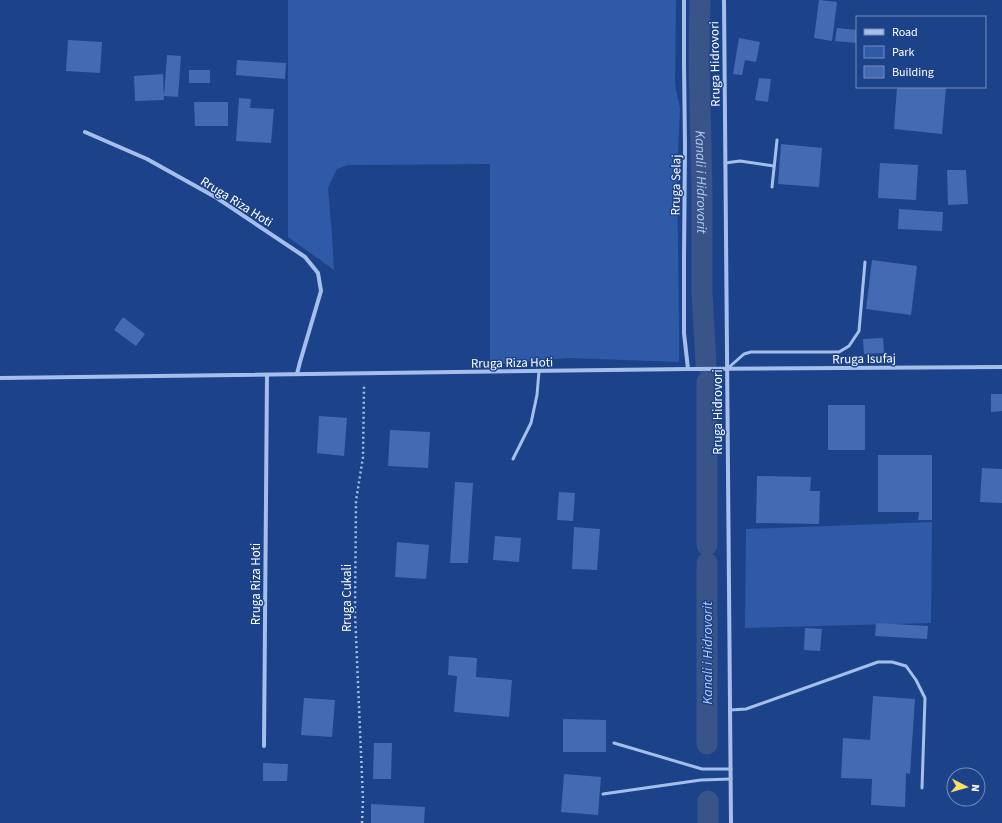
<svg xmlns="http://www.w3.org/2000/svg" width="1002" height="823" font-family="'Source Sans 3',sans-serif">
	<rect width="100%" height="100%" fill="#1c4289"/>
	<g fill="#2f5aa7">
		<polygon points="288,0 676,0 675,84 680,109 677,171 679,326 679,362 568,358 490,365 490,164 348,165 337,169 328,188 332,235 334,270 288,237"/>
		<polygon points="932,522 931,623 745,628 746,529"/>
	</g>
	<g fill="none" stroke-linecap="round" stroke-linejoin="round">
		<g stroke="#385489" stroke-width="21">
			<path id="s1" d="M700 0 699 57 702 193V293L706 364"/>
			<polyline points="707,545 707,382"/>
			<polyline points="707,744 707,563"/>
			<polyline points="708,823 708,801"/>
		</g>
	</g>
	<g fill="#446bb2">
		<polygon points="819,0 837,2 832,41 814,38"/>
		<polygon points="837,28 857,30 857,43 835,41"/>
		<polygon points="739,38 760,42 756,62 745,60 742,75 733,74"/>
		<polygon points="68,40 102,42 100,73 66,71"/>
		<polygon points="167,55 181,56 178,97 164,96"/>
		<polygon points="237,60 286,63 285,79 236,75"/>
		<rect x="189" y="70" width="21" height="13"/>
		<polygon points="163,74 164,100 135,101 134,76"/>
		<polygon points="759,78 771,79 768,102 755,100"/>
		<polygon points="897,87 946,87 942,134 894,129"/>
		<polygon points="239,98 251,99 250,108 274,109 271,143 236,141"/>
		<polygon points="194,102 228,102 228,126 195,126"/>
		<polygon points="781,144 822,148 819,187 778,184"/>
		<polygon points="880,163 918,165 916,200 878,198"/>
		<polygon points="947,170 966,170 968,204 948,205"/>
		<polygon points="899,209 943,212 942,231 898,229"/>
		<polygon points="872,260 917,266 911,315 866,309"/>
		<polygon points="123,317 145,334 136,346 114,330"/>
		<polygon points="883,338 884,353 864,354 863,339"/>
		<polygon points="991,394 1002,394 1002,411 991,412"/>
		<rect x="828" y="405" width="37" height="45"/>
		<polygon points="319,416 347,418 344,456 317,453"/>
		<polygon points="390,430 430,432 428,468 388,466"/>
		<polygon points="878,455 932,455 932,520 918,520 919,512 878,512"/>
		<polygon points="982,468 1002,469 1002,503 980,502"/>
		<polygon points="757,476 811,477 810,491 820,491 819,524 756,523"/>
		<polygon points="455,482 473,483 468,563 450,563"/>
		<polygon points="559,492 575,493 573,521 557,520"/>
		<polygon points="574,527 600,529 597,570 572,569"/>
		<polygon points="495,536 521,538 519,562 493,560"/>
		<polygon points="397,542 429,545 426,579 395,577"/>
		<polygon points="876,623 928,626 927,639 875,636"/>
		<polygon points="805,628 822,629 820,651 804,650"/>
		<polygon points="449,656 477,658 476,677 512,680 509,717 454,712 457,676 448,675"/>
		<polygon points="873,696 915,699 910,774 906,773 905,807 871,805 872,779 841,778 843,738 870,740"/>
		<polygon points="304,698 335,700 332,737 301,735"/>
		<polygon points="563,719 606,720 606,752 563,752"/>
		<polygon points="374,743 392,743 391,779 373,779"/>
		<polygon points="263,763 288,764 287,781 263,781"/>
		<polygon points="564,774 601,777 598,815 561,812"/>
		<polygon points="371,804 425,807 424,823 371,823"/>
	</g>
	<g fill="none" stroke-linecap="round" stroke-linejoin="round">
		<polyline stroke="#a5bfec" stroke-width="2.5" stroke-dasharray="2 3" stroke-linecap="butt" points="362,823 363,800 355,613 356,501 363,457 364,386"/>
		<g stroke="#a5bfec" stroke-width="3">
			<polyline points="725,163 740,161 774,166"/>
			<polyline points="772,187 777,140"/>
			<polyline points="727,369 744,354 751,352 839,352 849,346 859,331 865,262"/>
			<polyline points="513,459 531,423 537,395 539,371"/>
			<polyline points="730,710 746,709 878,662 892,662 906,666 916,680 925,698 922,788"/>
			<polyline points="614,743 702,769 731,769"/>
			<polyline points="603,794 701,780 731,779"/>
		</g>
		<g stroke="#a5bfec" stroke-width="4">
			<polyline points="684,0 684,63 685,146 684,259 684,333 688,369"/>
			<polyline points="724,0 731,823"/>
			<polyline points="85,132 147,159 217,198 305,257 318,273 321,291 300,362 297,374"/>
			<polyline points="0,378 688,369 1002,367"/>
			<polyline points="264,746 267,375"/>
		</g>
	</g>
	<g text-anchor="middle" stroke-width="3" stroke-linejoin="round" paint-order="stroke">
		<g font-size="13" fill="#fff" stroke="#1c4289">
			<text transform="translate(714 64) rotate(-91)" y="5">Rruga Hidrovori</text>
			<text transform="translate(675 185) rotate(-89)" y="5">Rruga Selaj</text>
			<text transform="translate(237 201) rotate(32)" y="5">Rruga Riza Hoti</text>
			<text transform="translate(864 358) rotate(-1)" y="5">Rruga Isufaj</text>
			<text transform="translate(512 362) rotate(-1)" y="5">Rruga Riza Hoti</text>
			<text transform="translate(717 412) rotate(-90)" y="5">Rruga Hidrovori</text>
			<text transform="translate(255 584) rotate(-90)" y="5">Rruga Riza Hoti</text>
			<text transform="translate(346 598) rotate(-90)" y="5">Rruga Cukali</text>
		</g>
		<g font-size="14" font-style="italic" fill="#b1caf4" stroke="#1c4289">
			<text dy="5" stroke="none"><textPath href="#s1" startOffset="182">Kanali i Hidrovorit</textPath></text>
			<text transform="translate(707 653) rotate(-90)" y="5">Kanali i Hidrovorit</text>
		</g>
	</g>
	<rect x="856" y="16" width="130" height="72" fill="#1c4289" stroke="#778eb8"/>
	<rect x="864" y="29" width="20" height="6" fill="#a5bfec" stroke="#778eb8"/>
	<text x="892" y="36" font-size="12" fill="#ffffff">Road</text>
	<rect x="864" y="46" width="20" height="12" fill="#2f5aa7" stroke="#778eb8"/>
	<text x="892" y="56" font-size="12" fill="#ffffff">Park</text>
	<rect x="864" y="66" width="20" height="12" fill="#446bb2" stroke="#778eb8"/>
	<text x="892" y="76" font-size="12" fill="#ffffff">Building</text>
	<g transform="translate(966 787) rotate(96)"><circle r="19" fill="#1c4289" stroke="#778eb8"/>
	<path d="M0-3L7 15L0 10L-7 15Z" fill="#fdde63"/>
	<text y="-6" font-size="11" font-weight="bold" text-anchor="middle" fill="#ffffff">N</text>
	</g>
</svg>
